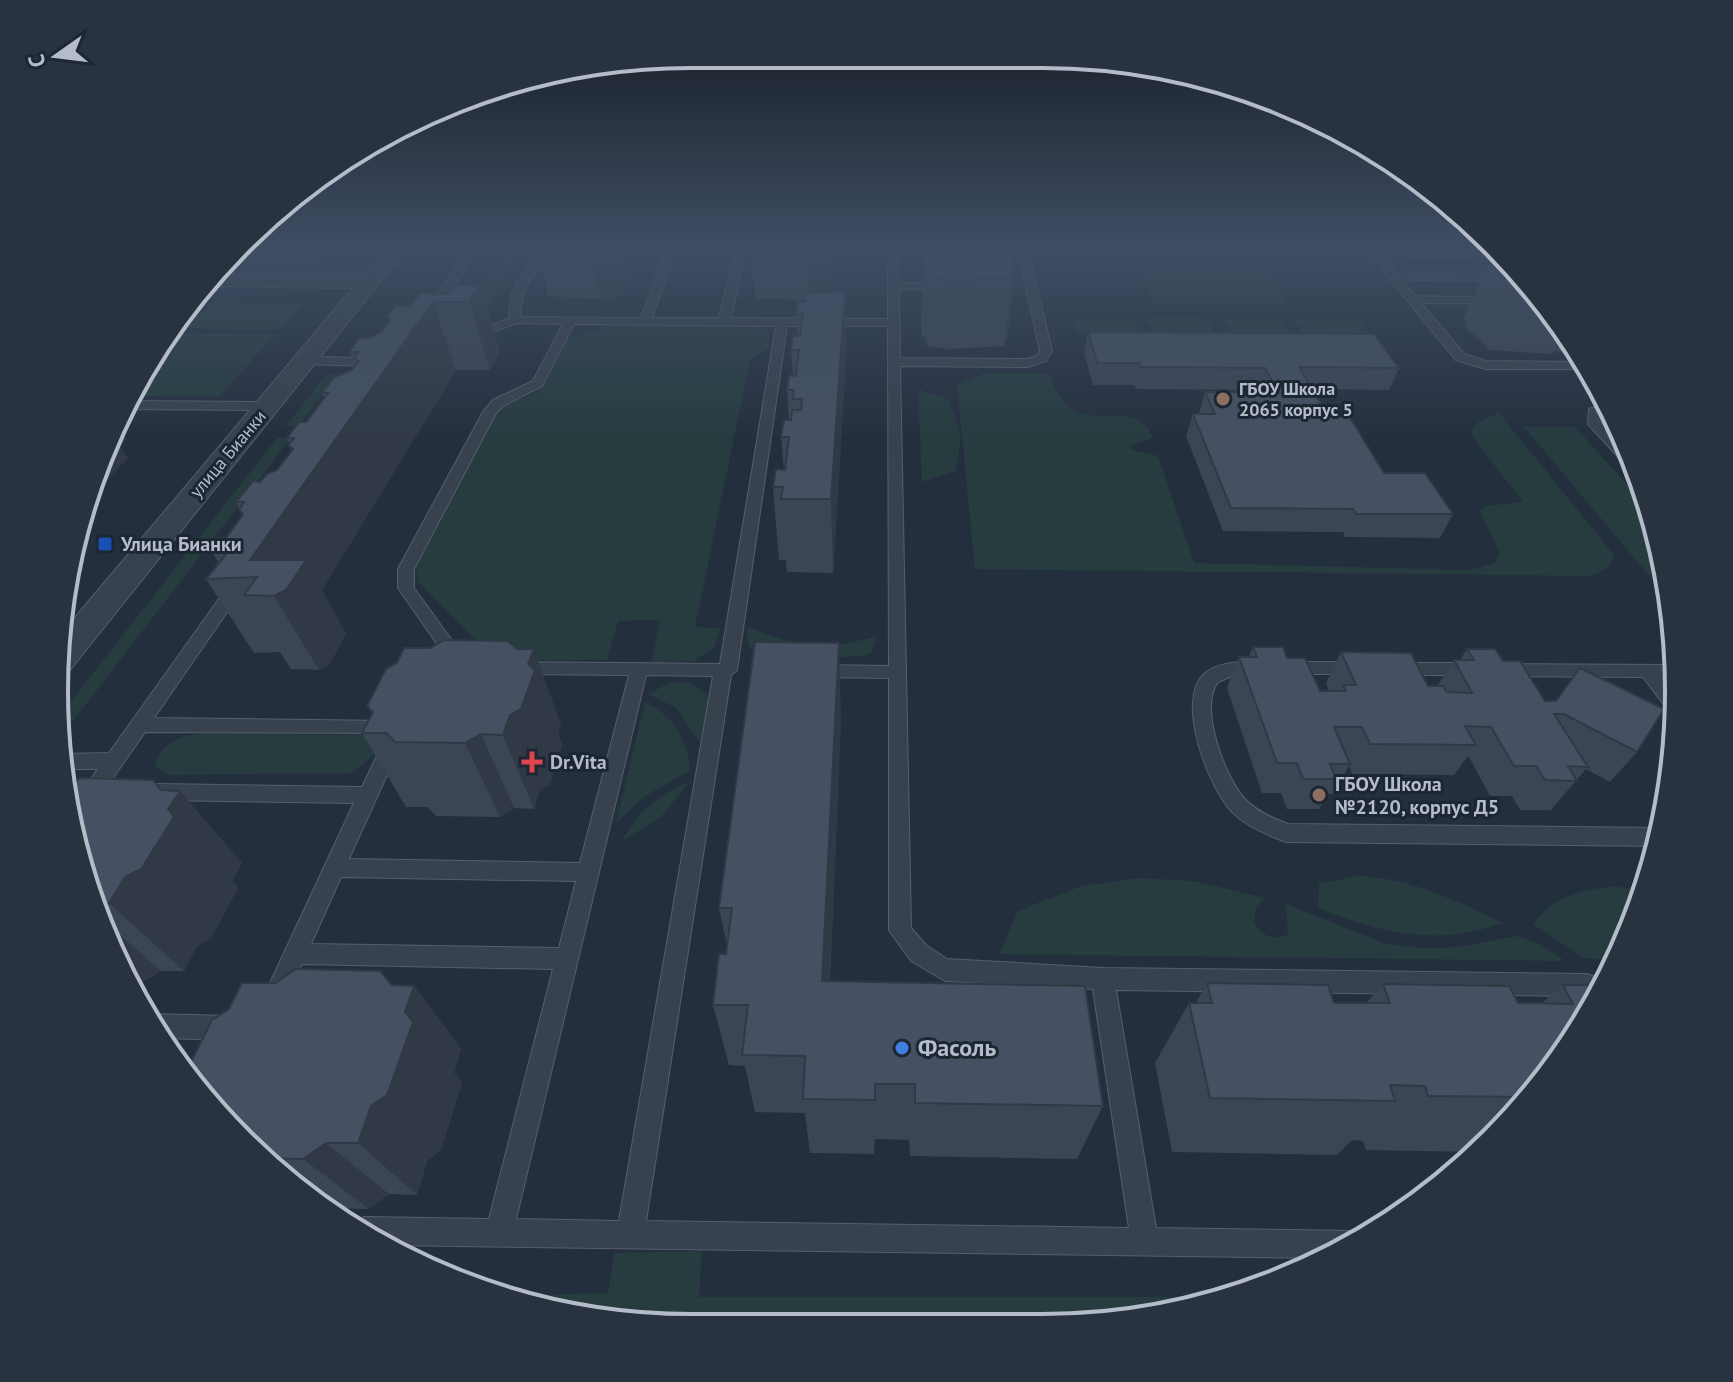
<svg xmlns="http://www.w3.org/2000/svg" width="1733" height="1382" font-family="'PT Sans',sans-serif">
	<rect width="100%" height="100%" fill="#242f3e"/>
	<g fill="#263c3f">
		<path d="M246 247H363C342 273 261 264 229 263Z"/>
		<polygon points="490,247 537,250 529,263 515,263 480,320 495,321 448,337 505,251 489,250"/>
		<polygon points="1139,271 1267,272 1287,304 1153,304"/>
		<polygon points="214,301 302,305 280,329 186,328"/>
		<polygon points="1134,318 1140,334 1078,334 1073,319"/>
		<polygon points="1146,318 1206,318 1215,334 1153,334"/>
		<polygon points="1224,319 1280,319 1291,336 1233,336"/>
		<polygon points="1294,320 1358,320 1370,335 1304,335"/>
		<polygon points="616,324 758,326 770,332 769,348 750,360 695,627 720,628 714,648 693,661 651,663 660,620 618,621 607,660 510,660 480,644 418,582 416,568 498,409 537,392 553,370 567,338"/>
		<polygon points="179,334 276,334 219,397 130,396 139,373"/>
		<polygon points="338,373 299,426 286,426 324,377"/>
		<path d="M984 373H1049C1074 451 1133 387 1153 438L1130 446 1133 450 1158 456 1194 563 1470 570 1495 563 1499 552 1480 510 1485 506 1523 502 1474 439 1471 430 1476 423 1499 413 1614 555C1612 569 1600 571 1590 576L975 569 957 385Z"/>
		<polygon points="918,389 949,400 961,436 956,471 922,482"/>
		<polygon points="1524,427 1575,427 1651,511 1673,604"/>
		<polygon points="277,438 291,438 60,738 58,718"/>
		<path d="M748 627C795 647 827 651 877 636L872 652 862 656C839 657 771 663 753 651 746 645 747 635 748 627Z"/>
		<polygon points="671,682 692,683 707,694 709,703 701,744 676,708 648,694"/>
		<path d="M645 702C674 716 688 739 690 771L645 796 616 823Z"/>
		<path d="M196 734 370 735 377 747 373 756 352 773 167 775 155 766C160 745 176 738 196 734Z"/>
		<path d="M689 782 661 817 621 842C637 811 659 795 689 782Z"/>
		<path d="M1358 876C1410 878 1456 900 1502 923 1438 947 1379 933 1318 908L1319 884Z"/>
		<path d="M1140 878 1194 881 1265 898 1256 907 1254 922C1263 937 1273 941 1288 934L1286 904 1386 944 1424 948 1459 947 1517 936 1538 943 1565 961 999 954 1018 911 1081 886Z"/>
		<path d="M1615 886 1644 892 1618 961 1584 958 1533 924C1553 896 1583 890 1615 886Z"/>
		<polygon points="702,1251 699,1297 1229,1297 1207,1306 1084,1327 567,1316 502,1296 608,1293 614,1253"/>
	</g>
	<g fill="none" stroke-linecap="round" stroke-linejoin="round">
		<defs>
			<g id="lane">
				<polygon points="471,247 481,247 433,316 425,316 423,314"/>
				<path d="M550 247H778L774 252H746L731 318 888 319V253L812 252 807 249 898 247 899 283H944L949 286 944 289H899L900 358 1027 359 1037 356 1040 351 1017 247H1027L1052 351 1046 361 1028 367 900 366 911 928 927 946 947 959 1103 968 1587 974 1595 977 1599 985 1595 993 1587 996 1116 990 1156 1228 1355 1231 1366 1239 1323 1258 387 1245 353 1225 364 1217 489 1219 553 969 302 964 284 1004 276 1007 268 1004 264 996 354 803 158 800 151 798 148 792 151 786 158 784 362 787 384 741H398L400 746 349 859 580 863 629 675 518 674 509 668 518 662 720 664 776 326 574 324 542 386 503 406 496 413 414 569V588L466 660 463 664H451L398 588V569L483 412 493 400 533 381 563 324 517 323 471 340 465 336 510 318C505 291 528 262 550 247ZM560 250 666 251 641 318 521 317C517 290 539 264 560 250ZM676 251 735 252 719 318H652ZM787 326H888L889 666 818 665 809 671 818 677 889 678V930L911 961 945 981 1093 989 1129 1228 646 1221 731 675 737 670ZM646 675 713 676 619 1221 516 1219ZM341 877 576 881 559 948 311 944Z"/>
				<polygon points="1364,247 1375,247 1397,274 1513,275 1518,281 1402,280 1415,296 1532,298 1537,304 1421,303 1464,354 1486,361 1585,362 1591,369 1485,369 1456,360"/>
				<polygon points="305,357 377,358 383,362 377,366 301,364 299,361"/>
				<polygon points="128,401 268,402 275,406 268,410 124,409"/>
				<polygon points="1608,403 1611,411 1601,414 1602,423 1630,454 1640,474 1633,473 1588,424 1589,409"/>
				<polygon points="237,581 245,586 154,718 388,721 395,723 397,728 395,733 145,732 108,785 111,791 108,797 101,799 86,797 83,791 98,769 64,769 62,754 109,753 231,582"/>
				<path d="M1257 661 1266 667 1263 671 1237 674 1218 682C1198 706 1225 778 1245 799 1256 811 1272 818 1288 824L1660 828 1659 846 1286 842C1267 835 1246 826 1232 812 1209 788 1175 701 1204 674 1217 662 1240 662 1257 661Z"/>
				<polygon points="1286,662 1357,662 1366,668 1357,674 1286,674 1277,668"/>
				<polygon points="1394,663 1473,663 1482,669 1473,675 1394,675 1385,669"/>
				<polygon points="1502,664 1675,665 1676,677 1663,677 1676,695 1677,716 1671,714 1643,677 1502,676 1493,670"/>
				<polygon points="151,1014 230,1016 238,1020 242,1028 238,1036 230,1040 160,1038 145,1017"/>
			</g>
			<polygon id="street" points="387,247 408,247 70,670 56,673 62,633 353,288 205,286 215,274 364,274"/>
		</defs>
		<use href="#lane" stroke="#565f6c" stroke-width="2"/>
		<use href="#street" stroke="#565f6c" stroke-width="2"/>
		<use href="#lane" fill="#38414e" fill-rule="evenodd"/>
		<use href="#street" fill="#38414e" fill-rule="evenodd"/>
	</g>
	<g fill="#3b4654">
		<polygon points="536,247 627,247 632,277 627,289 622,291 619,297 600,299 548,296"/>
		<polygon points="750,247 833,247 834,278 833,290 830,292 845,292 846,359 833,573 787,572 786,560 779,560 773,487 784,470 781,437 789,420 787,390 793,375 791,350 797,336 796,314 805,300 756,298 755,290 754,289"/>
		<polygon points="916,247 994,247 1007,254 1015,270 1008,337 1005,339 1004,346 947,349 927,346 926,338 922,336 921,323 924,257 921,256 920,251 916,249"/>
		<polygon points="1394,247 1480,247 1475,259 1407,259 1397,252"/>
		<polygon points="1494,252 1571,345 1568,351 1556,351 1552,354 1490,350 1465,327 1467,323 1463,319"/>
		<polygon points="480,285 500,352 490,370 456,370 322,590 346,634 329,665 319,670 291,669 280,652 254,653 206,579 219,563 209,548 226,538 242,516 236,502 260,482 277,470 291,451 287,438 306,422 324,398 322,393 352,370 355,366 349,352 382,331 389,321 387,316 410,306"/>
		<polygon points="1088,332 1399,368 1389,390 1312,389 1327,414 1384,473 1453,514 1440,538 1345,537 1343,532 1223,531 1186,436 1193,414 1199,414 1205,392 1259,393 1258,390 1136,389 1134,385 1093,385 1084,353"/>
		<polygon points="1253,647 1287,658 1320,691 1329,691 1326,683 1341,652 1428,686 1437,686 1454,660 1460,660 1467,649 1503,661 1545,701 1555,701 1580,668 1637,752 1610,782 1586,769 1551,810 1520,810 1512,796 1490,796 1469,757 1467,757 1454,775 1352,774 1349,766 1333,794 1328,794 1319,809 1287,809 1281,793 1262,793 1227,688 1239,657 1249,657"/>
		<polygon points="367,706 561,725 558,733 562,745 550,784 540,790 534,809 514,808 500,817 436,816 428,807 406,807 362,733 372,714"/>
		<polygon points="841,717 830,981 1103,1106 1077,1159 910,1156 909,1140 875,1139 874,1154 810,1153 805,1113 755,1112 745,1066 729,1065 713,1005 726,954 727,945 719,908"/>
		<polygon points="153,780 163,790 242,863 232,881 238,888 211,938 197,946 184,971 161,971 142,982 128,981 76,855"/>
		<polygon points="275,983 414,986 461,1049 454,1073 462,1082 441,1150 427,1161 417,1195 389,1194 369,1209 323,1208 304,1197 212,1111"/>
		<polygon points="1207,983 1334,1003 1366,1003 1383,984 1518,1003 1541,1004 1563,985 1606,985 1547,1079 1479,1152 1366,1150 1363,1141 1352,1140 1337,1155 1172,1152 1155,1063 1189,1003 1196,1003"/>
	</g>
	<g fill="#303945">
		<polygon points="590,247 627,247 632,277 627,289 622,291 619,297 600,299"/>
		<polygon points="807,247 833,247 834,278 833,290 810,301"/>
		<polygon points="1015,270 1008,337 1005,339 1012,278 1010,272"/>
		<polygon points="480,285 500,352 490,370 469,302"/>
		<polygon points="845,292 846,359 833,573 831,499"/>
		<polygon points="433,302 456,370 322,590 346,634 329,665 319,670 274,596 250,560"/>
		<polygon points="1563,335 1564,336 1556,351 1552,354"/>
		<polygon points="118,424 127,439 120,446 128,458 85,503"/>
		<polygon points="839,643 841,717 827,1043 822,981"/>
		<polygon points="534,649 561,725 558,733 562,745 550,784 540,790 534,809 503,735"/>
		<polygon points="481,734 514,808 500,817 465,743"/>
		<polygon points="153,780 173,802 180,791 242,863 232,881 238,888 211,938 197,946 184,971 109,903 168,809 161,790"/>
		<polygon points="102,919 161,971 142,982 121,964"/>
		<polygon points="414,986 461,1049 454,1073 462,1082 441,1150 427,1161 417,1195 358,1143"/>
		<polygon points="326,1143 389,1194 369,1209 303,1159"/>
	</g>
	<g fill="#455162" stroke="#303945" stroke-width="2">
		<polygon points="959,247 994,247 1006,249 1007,254 1012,256 1015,270 1010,272 1012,278 951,281 930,278 930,271 925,269 924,256 929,254 928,249"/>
		<polygon points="1500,258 1510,271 1497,260"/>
		<polygon points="455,285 480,285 469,302 433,302 250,560 306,560 286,590 274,596 244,595 257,577 206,579 231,548 209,548 217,538 226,538 243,514 239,510 244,502 236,502 253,481 260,482 267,474 277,470 293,449 288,445 294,438 287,438 299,422 306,422 328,393 322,393 334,377 352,370 359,361 354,358 359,352 349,352 359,338 370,338 382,331 391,319 387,316 395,306 410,306 420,293 449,294"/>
		<polygon points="806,292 845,292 831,499 781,499 783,487 773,487 776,469 785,470 789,437 781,437 784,420 791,420 792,410 801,410 802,399 793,399 794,390 787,390 789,375 796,376 799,350 791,350 793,336 800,336 803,314 796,314 798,302 805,302"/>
		<polygon points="1088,332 1374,334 1399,368 1299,367 1327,414 1348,414 1384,473 1425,473 1453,514 1356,514 1353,509 1231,508 1193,414 1215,414 1205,392 1279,393 1265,368 1141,367 1139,363 1097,363"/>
		<polygon points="444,640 507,641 517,649 534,649 528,664 535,670 521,709 510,715 503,735 481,734 465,743 395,742 386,733 362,733 373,712 367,706 386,669 397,663 404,648 430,648"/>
		<polygon points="755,642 839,643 822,981 1085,986 1103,1106 915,1103 915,1084 875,1084 875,1100 803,1099 805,1056 742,1055 748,1005 713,1005 719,954 726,954 732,908 719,908"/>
		<polygon points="1253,647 1283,647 1287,658 1305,658 1320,691 1346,691 1343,685 1356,685 1341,652 1411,653 1428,686 1443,686 1447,692 1472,693 1454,660 1474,660 1467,649 1495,649 1503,661 1520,661 1545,701 1556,701 1580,668 1664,709 1637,752 1564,714 1554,714 1588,767 1568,766 1577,781 1545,780 1536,766 1514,766 1491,727 1465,726 1476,745 1370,744 1362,727 1334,727 1350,764 1330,764 1336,779 1303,779 1297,763 1277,763 1239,657 1257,657"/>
		<polygon points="81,778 153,780 161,790 180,791 168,809 174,817 141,869 125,877 109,903 95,903 76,855 67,786"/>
		<polygon points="296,969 380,971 392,985 414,986 405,1012 413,1022 387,1095 371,1106 358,1143 326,1143 303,1159 262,1158 212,1111 185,1074 212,1020 229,1009 242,983 275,983"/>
		<polygon points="1207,983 1328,985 1334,1003 1390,1003 1383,984 1509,986 1518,1003 1573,1004 1563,985 1606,985 1547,1079 1530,1097 1428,1096 1425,1086 1390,1085 1395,1101 1210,1098 1189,1003 1212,1003"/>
	</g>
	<linearGradient id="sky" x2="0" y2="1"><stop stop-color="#141a22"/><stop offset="0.56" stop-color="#3f4d63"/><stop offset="1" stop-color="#3f4d63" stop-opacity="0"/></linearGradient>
	<rect width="1733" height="441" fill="url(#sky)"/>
	<g fill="#8d6e63" stroke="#1d2633" stroke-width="3">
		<circle cx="1223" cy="399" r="8"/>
		<circle cx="1319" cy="795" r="8"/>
	</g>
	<rect fill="#1a4fb4" stroke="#1d2633" stroke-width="3" x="97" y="536" width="16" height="16" rx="4"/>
	<path fill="#e0444e" stroke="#1d2633" stroke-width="3" d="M528 750h8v8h8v8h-8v8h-8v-8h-8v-8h8z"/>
	<circle fill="#3f7fe0" stroke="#1d2633" stroke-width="3" cx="902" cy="1048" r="8"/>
	<g text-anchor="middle" stroke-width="6" stroke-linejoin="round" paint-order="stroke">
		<g font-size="18" font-weight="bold" fill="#b4bcc9" stroke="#1d2633" text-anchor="start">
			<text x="1239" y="395">ГБОУ Школа<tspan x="1239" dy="21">2065 корпус 5</tspan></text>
		</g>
		<g font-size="18" fill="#b4bcc9" stroke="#1d2633">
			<text transform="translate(228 454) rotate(-50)" y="6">улица Бианки</text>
		</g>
		<g font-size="20" font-weight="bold" fill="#b4bcc9" stroke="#1d2633" text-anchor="start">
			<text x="121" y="551">Улица Бианки</text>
			<text x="550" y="769">Dr.Vita</text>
			<text x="1335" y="791">ГБОУ Школа<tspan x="1335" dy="23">№2120, корпус Д5</tspan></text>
		</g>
		<g font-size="24" font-weight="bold" fill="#b4bcc9" stroke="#1d2633" text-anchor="start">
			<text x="918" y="1056">Фасоль</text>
		</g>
	</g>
	<path d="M0 0H1733V1382H0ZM691 68H1042A623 623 0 0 1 1665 691V691A623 623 0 0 1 1042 1314H691A623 623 0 0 1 68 691V691A623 623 0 0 1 691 68Z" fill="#29323f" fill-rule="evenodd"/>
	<path fill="none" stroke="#b4bcc9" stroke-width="4" d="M691 68H1042A623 623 0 0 1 1665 691V691A623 623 0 0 1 1042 1314H691A623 623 0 0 1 68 691V691A623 623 0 0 1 691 68Z"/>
	<g transform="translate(56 56) rotate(256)" stroke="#1d2633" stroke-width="6" paint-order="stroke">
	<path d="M0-6L14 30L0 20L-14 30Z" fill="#b4bcc9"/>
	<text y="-12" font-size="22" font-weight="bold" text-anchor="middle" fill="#b4bcc9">С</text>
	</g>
</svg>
